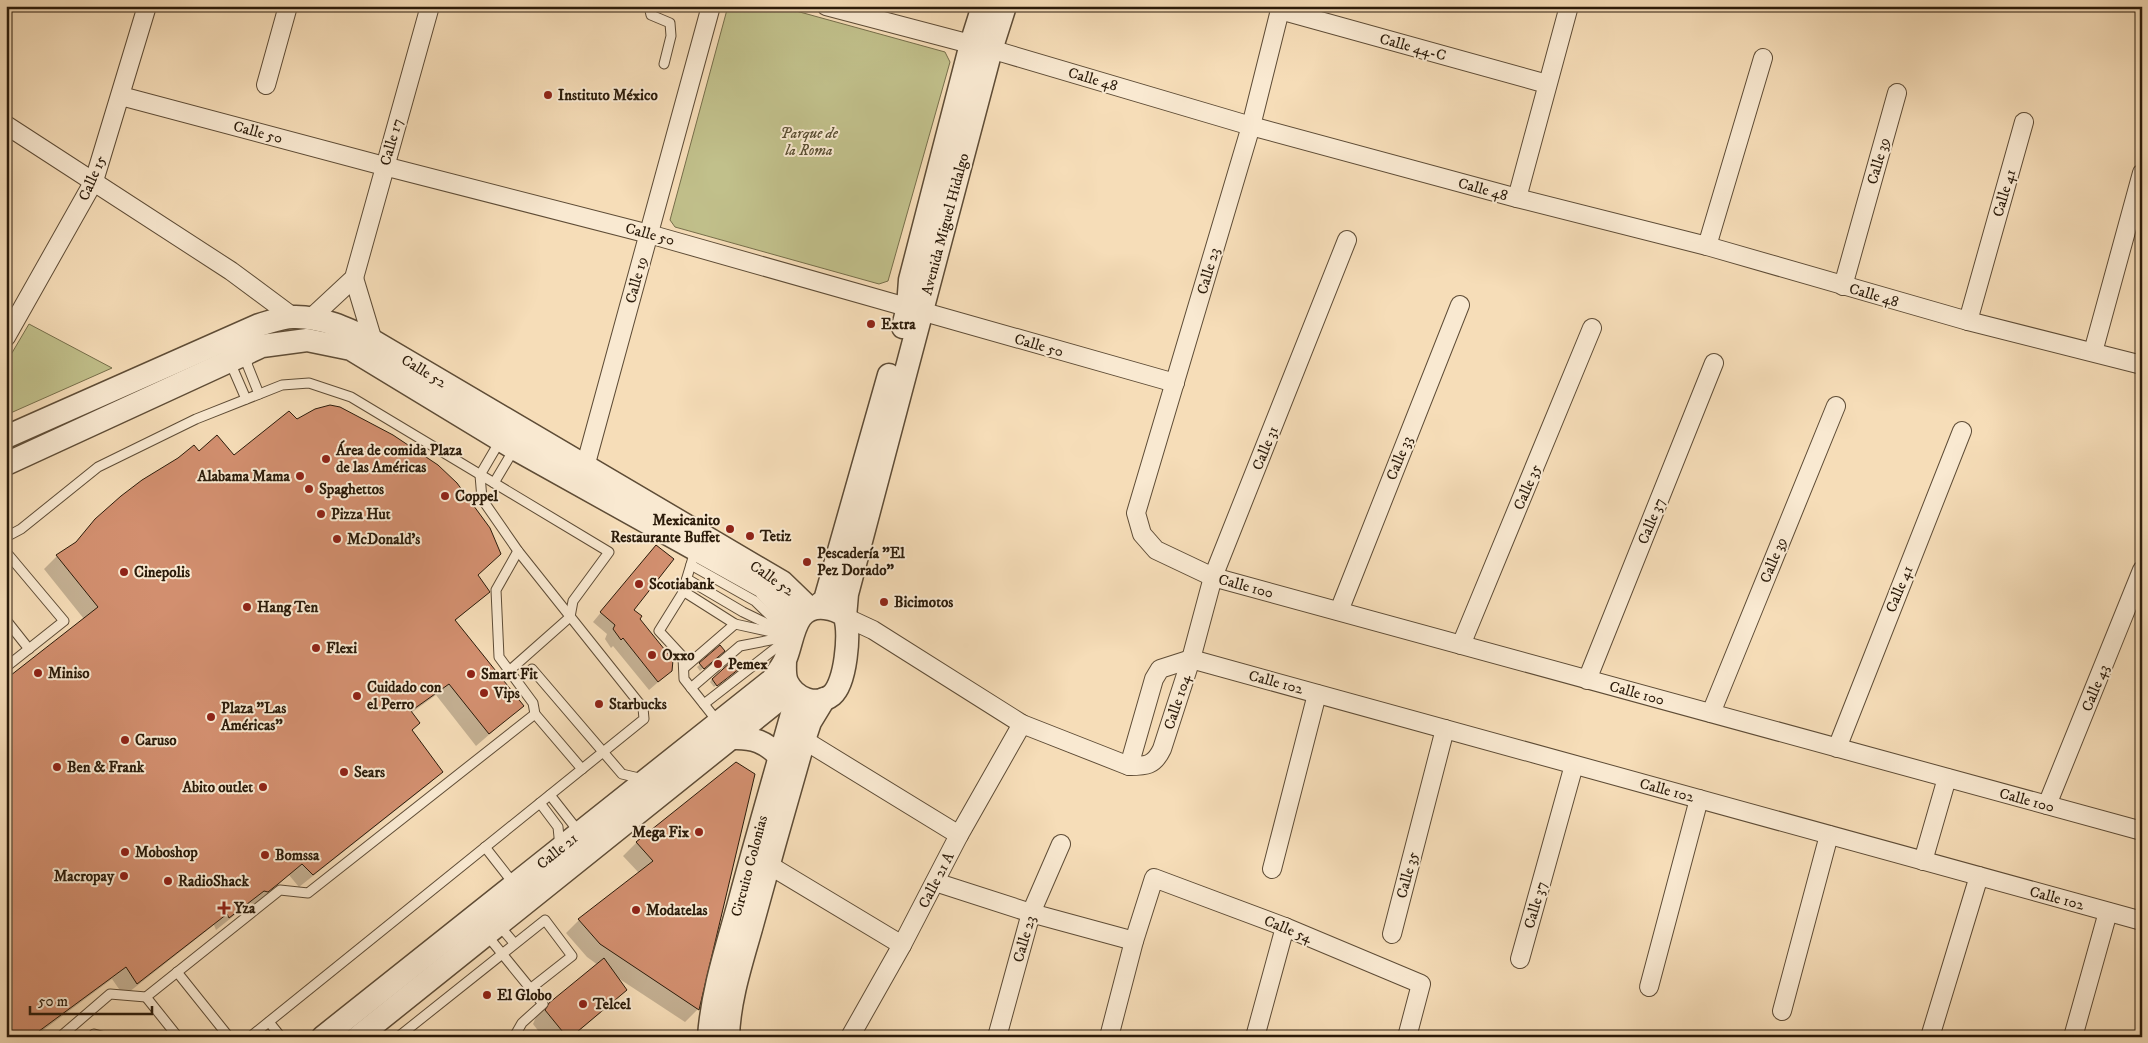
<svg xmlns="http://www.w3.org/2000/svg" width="2148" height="1043" font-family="'IM FELL DW Pica',serif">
	<rect width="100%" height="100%" fill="#f6ddb8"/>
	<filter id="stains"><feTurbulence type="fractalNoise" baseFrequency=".004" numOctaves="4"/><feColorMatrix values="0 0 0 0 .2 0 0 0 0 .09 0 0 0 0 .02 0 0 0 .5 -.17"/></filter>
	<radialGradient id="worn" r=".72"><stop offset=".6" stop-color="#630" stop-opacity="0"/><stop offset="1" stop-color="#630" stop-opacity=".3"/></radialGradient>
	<g fill="#c1c08b" stroke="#766e4a">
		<polygon points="728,6 778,6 945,52 950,62 888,281 879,284 675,227 670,220"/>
		<polygon points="29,324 112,368 6,415 6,363"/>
	</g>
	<g fill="#0003">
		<polygon points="297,421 392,436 419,452 456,483 477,576 488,592 455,621 522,706 476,746 436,695 411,713 410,731 441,772 429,784 299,887 289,875 264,897 254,904 250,903 216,930 214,925 124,996 112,979 34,1037 6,1037 84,619 44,569 57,556 72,546 96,520 199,453 234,457"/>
		<polygon points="656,546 633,610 671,671 649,690 613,646 611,648 605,639 607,634 593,622"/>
		<polygon points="720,647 721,653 700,671 697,667"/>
		<polygon points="735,671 714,687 710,682 712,679"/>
		<polygon points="736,764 754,775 698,1009 685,1022 615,976 625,990 612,1003 572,1037 543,1037 533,1024 536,1017 550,1004 598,965 587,957 566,933 579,920 639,873 623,856 636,843"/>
	</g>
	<g fill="#d28f6f" stroke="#2b1b0a">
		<polygon points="330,405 340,407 393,435 438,465 457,483 490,528 501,554 478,575 490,592 455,620 524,706 489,734 449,684 411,711 420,723 412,730 443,772 313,875 302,864 278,884 268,892 264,891 229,918 227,914 137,984 126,967 31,1037 6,1037 6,679 98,607 56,555 76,542 95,519 121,496 142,480 178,458 194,445 199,451 217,435 234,455 289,411 297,419 315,409"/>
		<polygon points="656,545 674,559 634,610 642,616 640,619 673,660 672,671 658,682 623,638 621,640 613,629 615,625 600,612"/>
		<polygon points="720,645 725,651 704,669 699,663"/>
		<polygon points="733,660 739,669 717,686 712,679"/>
		<polygon points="736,762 755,774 699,1010 600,944 578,919 653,861 636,842"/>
		<polygon points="604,958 627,990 571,1037 567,1037 545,1010 549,1003"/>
	</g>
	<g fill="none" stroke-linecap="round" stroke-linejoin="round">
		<defs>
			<g id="service">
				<polyline points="649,6 651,15 670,23 671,36 664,64"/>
				<polyline points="250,355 247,364 259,394"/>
				<polyline points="224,366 233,369 246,399"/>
				<polyline points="494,483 510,456 517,452"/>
				<polyline points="6,537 21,529 98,467 196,419 282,385 309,383 351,397 609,552 573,601 570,617 509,671"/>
				<polyline points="518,551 496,590 499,657 533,703 535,714 582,769"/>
				<polyline points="695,551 682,594 659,631 683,657 684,679 718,722"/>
				<polyline points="6,552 64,621 6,667"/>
				<polyline points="691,565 755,601 789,634"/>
				<polyline points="687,579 743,612 782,631"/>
				<polyline points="683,591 735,624 684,668"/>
				<polyline points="6,620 29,649"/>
				<polyline points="735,624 776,633"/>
				<polyline points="532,669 622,774 643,779"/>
				<polyline points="691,688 740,646 791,636"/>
				<polyline points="704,704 786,640"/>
				<polyline points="550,795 579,832"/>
				<polyline points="540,803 558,827 560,847"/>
				<polyline points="485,847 514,884"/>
				<polyline points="498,924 514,943"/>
				<polyline points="486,934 543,1004 522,1023 514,1037"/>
				<polyline points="177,972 229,1037"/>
				<polyline points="146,997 178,1037"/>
				<polyline points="269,1022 281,1037"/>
				<polyline points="60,1037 110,994 146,997 280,890 308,893 535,714"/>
				<polyline points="91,1037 94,1034 105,1037"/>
				<polyline points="250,1037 644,719 643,708 518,551 482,499 480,475 497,446 495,440"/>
				<polyline points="398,1037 545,920 572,956 530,989"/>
			</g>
			<g id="minor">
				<polyline points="826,6 997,51 1251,126 1517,198 1707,246 1968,321 2142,365"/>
				<polyline points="1281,6 1251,126 1136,513 1142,534 1156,550 1213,577 2142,831"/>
				<polyline points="1280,10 1547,84"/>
				<polyline points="266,85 288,6"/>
				<polyline points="121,96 384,166 649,234 1175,383"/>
				<polyline points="6,125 231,271 293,317"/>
				<polyline points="1517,198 1569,6"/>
				<polyline points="1707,246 1763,58"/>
				<polyline points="354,278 373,341"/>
				<polyline points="1843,286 1897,93"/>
				<polyline points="311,318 354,278 430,6"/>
				<polyline points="1968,321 2024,122"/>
				<polyline points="6,337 94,181 147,6"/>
				<polyline points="2093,352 2142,173"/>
				<polyline points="585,467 711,6"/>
				<polyline points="1339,611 1460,305"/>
				<path d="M845 617 873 630 1022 724 1129 766C1146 766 1154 766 1162 749L1191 659 1213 577 1347 240"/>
				<polyline points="1461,645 1592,328"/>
				<polyline points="1587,680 1714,363"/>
				<polyline points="1711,713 1836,406"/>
				<polyline points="804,740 959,835"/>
				<polyline points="1837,748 1962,431"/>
				<polyline points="1129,766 1154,679 1160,669 1191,659 2142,921"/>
				<polyline points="2047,805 2142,570"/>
				<polyline points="759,859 902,945"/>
				<polyline points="1923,861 1947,778"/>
				<polyline points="1272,869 1317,694"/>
				<polyline points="935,882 1031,913 1134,941"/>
				<polyline points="1392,934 1445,729"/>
				<polyline points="1520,959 1574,765"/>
				<polyline points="1649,987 1699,799"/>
				<polyline points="1782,1011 1829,835"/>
				<polyline points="850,1037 902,945 959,835 1022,724"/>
				<polyline points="997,1037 1031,913 1061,844"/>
				<polyline points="1109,1037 1134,941 1154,878 1285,927 1421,984 1407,1037"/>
				<polyline points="1255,1037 1285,927"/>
				<polyline points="1930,1037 1979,876"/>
				<polyline points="2073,1037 2108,912"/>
			</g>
			<g id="tertiary">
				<polyline points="903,327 908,307 910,280 971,44 983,6"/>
				<path d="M6 437 259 325C270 322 282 317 293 317 321 316 348 329 373 341L782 582 810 609"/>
				<polyline points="6,464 262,346 307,340 351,349 519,451 763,587 791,617 794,628"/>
				<polyline points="816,607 825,600 889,375"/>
				<polyline points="845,617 847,594 991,50 1005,6"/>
				<path d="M732 738C753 737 766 742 780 757"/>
				<path d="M323 1037 772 680C776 674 782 667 785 660 794 640 793 604 825 608 833 609 840 611 845 617 850 634 846 683 832 695 817 707 795 699 787 682 784 675 785 668 785 660"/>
				<polyline points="358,1037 791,690"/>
				<path d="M709 1037C712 993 726 950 738 907 755 843 774 778 792 714L802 698"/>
				<path d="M728 1037C729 999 742 961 752 925 769 863 786 802 804 740L810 722 824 699"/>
			</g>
		</defs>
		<use href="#service" stroke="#5e4c36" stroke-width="11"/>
		<use href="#minor" stroke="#5e4c36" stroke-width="20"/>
		<use href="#tertiary" stroke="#5e4c36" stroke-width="25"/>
		<use href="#service" stroke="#f9e9d1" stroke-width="9"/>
		<use href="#minor" stroke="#f9e9d1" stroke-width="18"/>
		<use href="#tertiary" stroke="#f9e9d1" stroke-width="22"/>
	</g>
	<g fill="#8f2418" stroke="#f9e9d1" stroke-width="2">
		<circle cx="548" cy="95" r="5"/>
		<circle cx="871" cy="324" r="5"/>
		<circle cx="326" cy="459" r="5"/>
		<circle cx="300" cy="476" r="5"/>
		<circle cx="309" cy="489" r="5"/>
		<circle cx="445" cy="496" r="5"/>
		<circle cx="321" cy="514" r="5"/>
		<circle cx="730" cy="529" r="5"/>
		<circle cx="750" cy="536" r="5"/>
		<circle cx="337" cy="539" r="5"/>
		<circle cx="807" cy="562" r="5"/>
		<circle cx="124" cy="572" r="5"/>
		<circle cx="639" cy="584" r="5"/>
		<circle cx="884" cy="602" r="5"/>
		<circle cx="247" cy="607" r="5"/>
		<circle cx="316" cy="648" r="5"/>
		<circle cx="652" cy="655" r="5"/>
		<circle cx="718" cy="664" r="5"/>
		<circle cx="38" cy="673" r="5"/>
		<circle cx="471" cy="674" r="5"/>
		<circle cx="484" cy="693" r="5"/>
		<circle cx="357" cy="696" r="5"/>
		<circle cx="599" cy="704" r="5"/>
		<circle cx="211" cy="717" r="5"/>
		<circle cx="125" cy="740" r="5"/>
		<circle cx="57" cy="767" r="5"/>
		<circle cx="344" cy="772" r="5"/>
		<circle cx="263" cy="787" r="5"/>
		<circle cx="699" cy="832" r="5"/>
		<circle cx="125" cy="852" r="5"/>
		<circle cx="265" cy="855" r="5"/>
		<circle cx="124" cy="876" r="5"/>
		<circle cx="168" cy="881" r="5"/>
		<path d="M221.5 900.5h5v5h5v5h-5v5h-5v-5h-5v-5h5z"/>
		<circle cx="636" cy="910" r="5"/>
		<circle cx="487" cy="995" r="5"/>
		<circle cx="583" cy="1004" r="5"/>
	</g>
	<g text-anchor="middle" stroke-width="4" stroke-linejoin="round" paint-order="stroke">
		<g font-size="15" fill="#2b1b0a" stroke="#f9e9d1">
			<text transform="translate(1413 47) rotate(15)" y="5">Calle 44-C</text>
			<text transform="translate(1093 79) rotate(16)" y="5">Calle 48</text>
			<text transform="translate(258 132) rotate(15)" y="5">Calle 50</text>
			<text transform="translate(391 142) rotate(-74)" y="5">Calle 17</text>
			<text transform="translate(1878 161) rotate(-74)" y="5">Calle 39</text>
			<text transform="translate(92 178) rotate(-67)" y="5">Calle 15</text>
			<text transform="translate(1483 189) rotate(15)" y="5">Calle 48</text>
			<text transform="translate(2004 193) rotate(-74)" y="5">Calle 41</text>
			<text transform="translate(945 224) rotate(-75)" y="5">Avenida Miguel Hidalgo</text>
			<text transform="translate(650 234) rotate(15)" y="5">Calle 50</text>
			<text transform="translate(1208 271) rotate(-74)" y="5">Calle 23</text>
			<text transform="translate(636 280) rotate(-75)" y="5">Calle 19</text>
			<text transform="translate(1874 295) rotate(16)" y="5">Calle 48</text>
			<text transform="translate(1039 345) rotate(16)" y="5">Calle 50</text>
			<text transform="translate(424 371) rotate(31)" y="5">Calle 52</text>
			<text transform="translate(1265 448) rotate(-68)" y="5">Calle 31</text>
			<text transform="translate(1399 458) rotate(-68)" y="5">Calle 33</text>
			<text transform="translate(1527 487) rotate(-67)" y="5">Calle 35</text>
			<text transform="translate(1651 521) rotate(-68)" y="5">Calle 37</text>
			<text transform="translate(1773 560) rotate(-68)" y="5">Calle 39</text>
			<text transform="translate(772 578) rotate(35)" y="5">Calle 52</text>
			<text transform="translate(1246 586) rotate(15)" y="5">Calle 100</text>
			<text transform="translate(1899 589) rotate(-68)" y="5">Calle 41</text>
			<text transform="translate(1276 682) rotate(15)" y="5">Calle 102</text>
			<text transform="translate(2095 688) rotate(-68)" y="5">Calle 43</text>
			<text transform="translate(1637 693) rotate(15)" y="5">Calle 100</text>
			<text transform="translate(1177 702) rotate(-72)" y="5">Calle 104</text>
			<text transform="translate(1667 790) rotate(15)" y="5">Calle 102</text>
			<text transform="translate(2027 800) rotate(15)" y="5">Calle 100</text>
			<text transform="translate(557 851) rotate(-39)" y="5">Calle 21</text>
			<text transform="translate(749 866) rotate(-75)" y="5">Circuito Colonias</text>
			<text transform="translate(1407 875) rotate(-75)" y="5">Calle 35</text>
			<text transform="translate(936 880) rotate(-63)" y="5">Calle 21 A</text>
			<text transform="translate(2057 898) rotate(15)" y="5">Calle 102</text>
			<text transform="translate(1535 905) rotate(-74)" y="5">Calle 37</text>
			<text transform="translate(1288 929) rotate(22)" y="5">Calle 54</text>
			<text transform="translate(1024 939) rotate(-74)" y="5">Calle 23</text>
		</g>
		<g font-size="15" font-weight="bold" fill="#2b1b0a" stroke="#f9e9d1" text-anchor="start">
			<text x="558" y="100">Instituto México</text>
			<text x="881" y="329">Extra</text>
			<text x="336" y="455">Área de comida Plaza<tspan x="336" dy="17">de las Américas</tspan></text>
			<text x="290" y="481" text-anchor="end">Alabama Mama</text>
			<text x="319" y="494">Spaghettos</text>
			<text x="455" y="501">Coppel</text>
			<text x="331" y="519">Pizza Hut</text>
			<text x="720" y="525" text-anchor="end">Mexicanito<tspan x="720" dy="17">Restaurante Buffet</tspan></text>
			<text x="760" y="541">Tetiz</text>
			<text x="347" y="544">McDonald's</text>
			<text x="817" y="558">Pescadería "El<tspan x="817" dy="17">Pez Dorado"</tspan></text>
			<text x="134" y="577">Cinepolis</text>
			<text x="649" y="589">Scotiabank</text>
			<text x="894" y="607">Bicimotos</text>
			<text x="257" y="612">Hang Ten</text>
			<text x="326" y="653">Flexi</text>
			<text x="662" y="660">Oxxo</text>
			<text x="728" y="669">Pemex</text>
			<text x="48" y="678">Miniso</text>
			<text x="481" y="679">Smart Fit</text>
			<text x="367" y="692">Cuidado con<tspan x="367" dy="17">el Perro</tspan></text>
			<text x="494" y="698">Vips</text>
			<text x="609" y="709">Starbucks</text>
			<text x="221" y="713">Plaza "Las<tspan x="221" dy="17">Américas"</tspan></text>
			<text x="135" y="745">Caruso</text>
			<text x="67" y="772">Ben &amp; Frank</text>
			<text x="354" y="777">Sears</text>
			<text x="253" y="792" text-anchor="end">Abito outlet</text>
			<text x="689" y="837" text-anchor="end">Mega Fix</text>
			<text x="135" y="857">Moboshop</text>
			<text x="275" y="860">Bomssa</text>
			<text x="114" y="881" text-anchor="end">Macropay</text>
			<text x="178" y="886">RadioShack</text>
			<text x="234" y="913">Yza</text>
			<text x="646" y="915">Modatelas</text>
			<text x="497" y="1000">El Globo</text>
			<text x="593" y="1009">Telcel</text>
		</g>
		<g font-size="15" font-style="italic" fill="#584d31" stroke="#f9e9d1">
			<text x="809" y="138">Parque de<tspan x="809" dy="17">la Roma</tspan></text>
		</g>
	</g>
	<rect width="2148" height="1043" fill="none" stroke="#f6ddb8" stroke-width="25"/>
	<rect x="8" y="8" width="2133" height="1028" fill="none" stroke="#2b1b0a" stroke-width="2.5"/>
	<rect x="12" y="12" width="2123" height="1018" fill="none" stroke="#2b1b0a"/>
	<path d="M30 1006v8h122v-8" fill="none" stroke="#2b1b0a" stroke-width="2.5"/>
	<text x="38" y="1006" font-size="15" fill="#2b1b0a" stroke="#f9e9d1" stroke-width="4" paint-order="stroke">50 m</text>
	<rect width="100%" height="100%" filter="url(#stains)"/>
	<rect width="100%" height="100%" fill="url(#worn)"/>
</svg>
